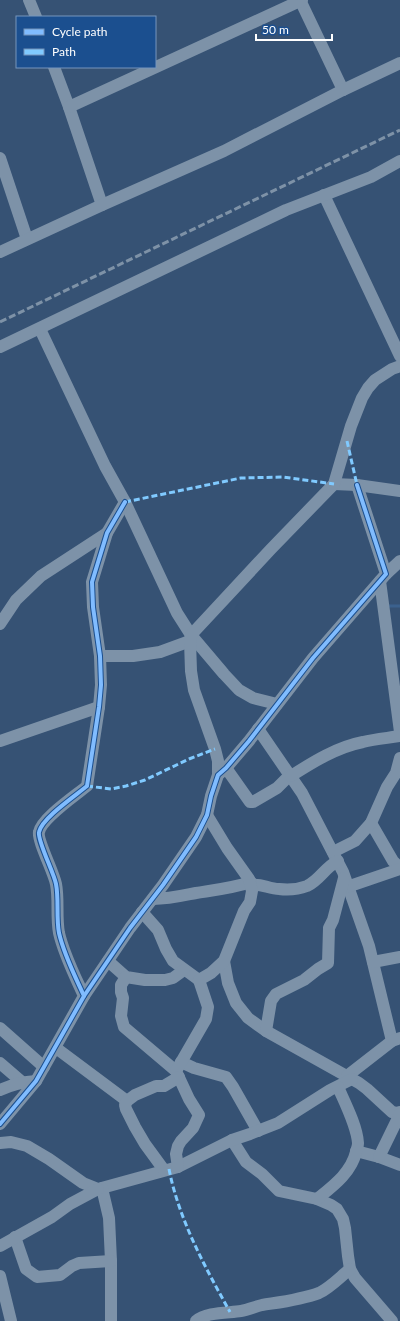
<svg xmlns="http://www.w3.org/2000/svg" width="400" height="1321" font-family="Lato,sans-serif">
	<rect width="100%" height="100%" fill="#365274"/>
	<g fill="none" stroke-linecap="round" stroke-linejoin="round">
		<polyline stroke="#3b618d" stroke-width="3" points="388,606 400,606"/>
		<g stroke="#7d92a8" stroke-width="12">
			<polyline points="29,0 36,17"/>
			<polyline points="300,0 343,90"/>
			<polyline points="54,67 69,107 102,205"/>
			<polyline points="69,107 302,0"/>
			<polyline points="0,158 27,239"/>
			<polyline points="324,195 400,356"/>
			<polyline points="0,252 102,205 224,151 343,90 400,63"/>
			<polyline points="40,329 105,466 125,502 177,613 191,635 224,674 239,690 253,698 277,704"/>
			<polyline points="0,347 286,210 371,177 400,161"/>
			<polyline points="334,484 357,485 400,491"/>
			<polyline points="386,574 400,561"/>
			<polyline points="380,581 400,732"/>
			<polyline points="0,624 16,600 41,576 107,533"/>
			<polyline points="100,656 133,656 160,652 190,641"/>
			<polyline points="258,729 302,793 343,872 369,946 392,1041"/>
			<polyline points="0,741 99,707"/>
			<polyline points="226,768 250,802 253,802 277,788 290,775"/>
			<polyline points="218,775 218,761 215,749 194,690 191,671 190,641 191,635 271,549 334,484 351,426 362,398 368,388 375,380 392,369 400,366"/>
			<path d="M291 776C313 762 337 747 363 742 375 739 388 738 400 736"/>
			<polyline points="371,823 393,861 400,868"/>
			<polyline points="333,852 355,841 371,823 387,787 396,773 400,758"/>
			<path d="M251 885C261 883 269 889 279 889 287 890 299 889 307 886 320 880 325 867 338 861"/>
			<polyline points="347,887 400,869"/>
			<path d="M153 899C169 899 181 896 196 893 215 890 233 888 251 882"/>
			<polyline points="142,912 158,930 166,949 173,961 199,980"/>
			<polyline points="108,961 126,977 145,980 165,980 173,978 184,970"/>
			<polyline points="224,961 228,983 236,1003 248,1018 266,1031 359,1083 367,1089 392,1112 397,1113 400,1112"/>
			<polyline points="373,962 400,957"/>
			<polyline points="126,977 121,985 121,992 123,998 121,1016 124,1027 176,1071"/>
			<polyline points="84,996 130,928 163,885 196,837 207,815 211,796 218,775 226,768 249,741 313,658 386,574 357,485"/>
			<polyline points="0,1028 44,1067"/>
			<polyline points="266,1031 271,1001 276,994 304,980 318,969 328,963 329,928 333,920 344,878"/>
			<polyline points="56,1048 127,1101"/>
			<polyline points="181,1062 194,1068 226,1077 233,1087 258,1131"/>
			<polyline points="0,1063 22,1082"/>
			<polyline points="347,1076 392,1041 400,1038"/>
			<path d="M0 1090C13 1084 22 1082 36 1081"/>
			<path d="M0 1124 36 1081 84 996C75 976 64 955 59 933 56 917 59 899 56 884 54 873 37 840 39 832 42 818 75 796 87 786L99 707 101 685 100 656 93 607 92 582 107 533 125 502"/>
			<polyline points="232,1140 246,1162 262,1174 279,1191 317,1199 331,1205 337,1209 343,1219 345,1228 348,1256 350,1269 355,1278 392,1321"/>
			<polyline points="0,1143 11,1142 27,1146 49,1159 83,1183 98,1189 178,1167 232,1140 250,1134 278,1123 330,1090 352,1079"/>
			<polyline points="356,1151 379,1157 400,1165"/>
			<polyline points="379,1157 400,1114"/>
			<polyline points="178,1167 176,1154 178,1146 181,1141 193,1128 199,1115 189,1099 176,1071 206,1019 208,1007 199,980 211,973 224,961 244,911 250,902 252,891 249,879 227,848 207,815"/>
			<polyline points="164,1170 145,1144 135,1127 126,1109 125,1105 127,1101 135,1095 156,1086 164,1086 179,1077"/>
			<polyline points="102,1188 109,1218 111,1261 111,1321"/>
			<path d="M317 1199C333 1186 351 1173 356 1152 357 1149 358 1146 358 1143 357 1126 345 1103 338 1087"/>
			<polyline points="15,1237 26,1269 37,1277 60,1275 72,1266 79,1263 111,1261"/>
			<polyline points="0,1246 52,1217 70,1204 98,1189"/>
			<polyline points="0,1276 11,1321"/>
			<path d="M196 1321C206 1312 228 1313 241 1311 248 1310 254 1307 262 1305 281 1302 300 1300 319 1293 331 1287 340 1277 350 1269"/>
		</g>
		<polyline stroke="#7e92a7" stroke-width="3" stroke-dasharray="7 3" stroke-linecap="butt" points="0,322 400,130"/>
		<g stroke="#80caff" stroke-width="3" stroke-dasharray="6 3" stroke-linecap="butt">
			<polyline points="347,441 357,485"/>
			<polyline points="125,502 241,478 283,477 334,484"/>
			<polyline points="87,786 111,789 126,786 145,780 189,759 215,749"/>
			<path d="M169 1169C179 1220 205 1267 230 1312"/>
		</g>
		<defs>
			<g id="cycleway">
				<polyline points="84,996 130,928 163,885 196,837 207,815 211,796 218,775 226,768 249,741 313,658 386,574 357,485"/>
				<path d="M0 1124 36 1081 84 996C75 976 64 955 59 933 56 917 59 899 56 884 54 873 37 840 39 832 42 818 75 796 87 786L99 707 101 685 100 656 93 607 92 582 107 533 125 502"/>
			</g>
		</defs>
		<use href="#cycleway" stroke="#1b4f8f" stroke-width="6"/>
		<use href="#cycleway" stroke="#80bcff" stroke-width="4"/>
	</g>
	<rect x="16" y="16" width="140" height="52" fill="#1b4f8f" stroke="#7695bc"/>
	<rect x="24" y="29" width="20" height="6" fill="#80bcff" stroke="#7695bc"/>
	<text x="52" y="36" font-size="12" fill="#ffffff">Cycle path</text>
	<rect x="24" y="49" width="20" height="6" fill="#80caff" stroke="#7695bc"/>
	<text x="52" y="56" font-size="12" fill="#ffffff">Path</text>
	<path d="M256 34v6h76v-6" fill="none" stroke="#ffffff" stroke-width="2"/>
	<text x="262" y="34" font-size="12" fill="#ffffff" stroke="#1b4f8f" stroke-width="3" paint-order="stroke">50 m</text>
</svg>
